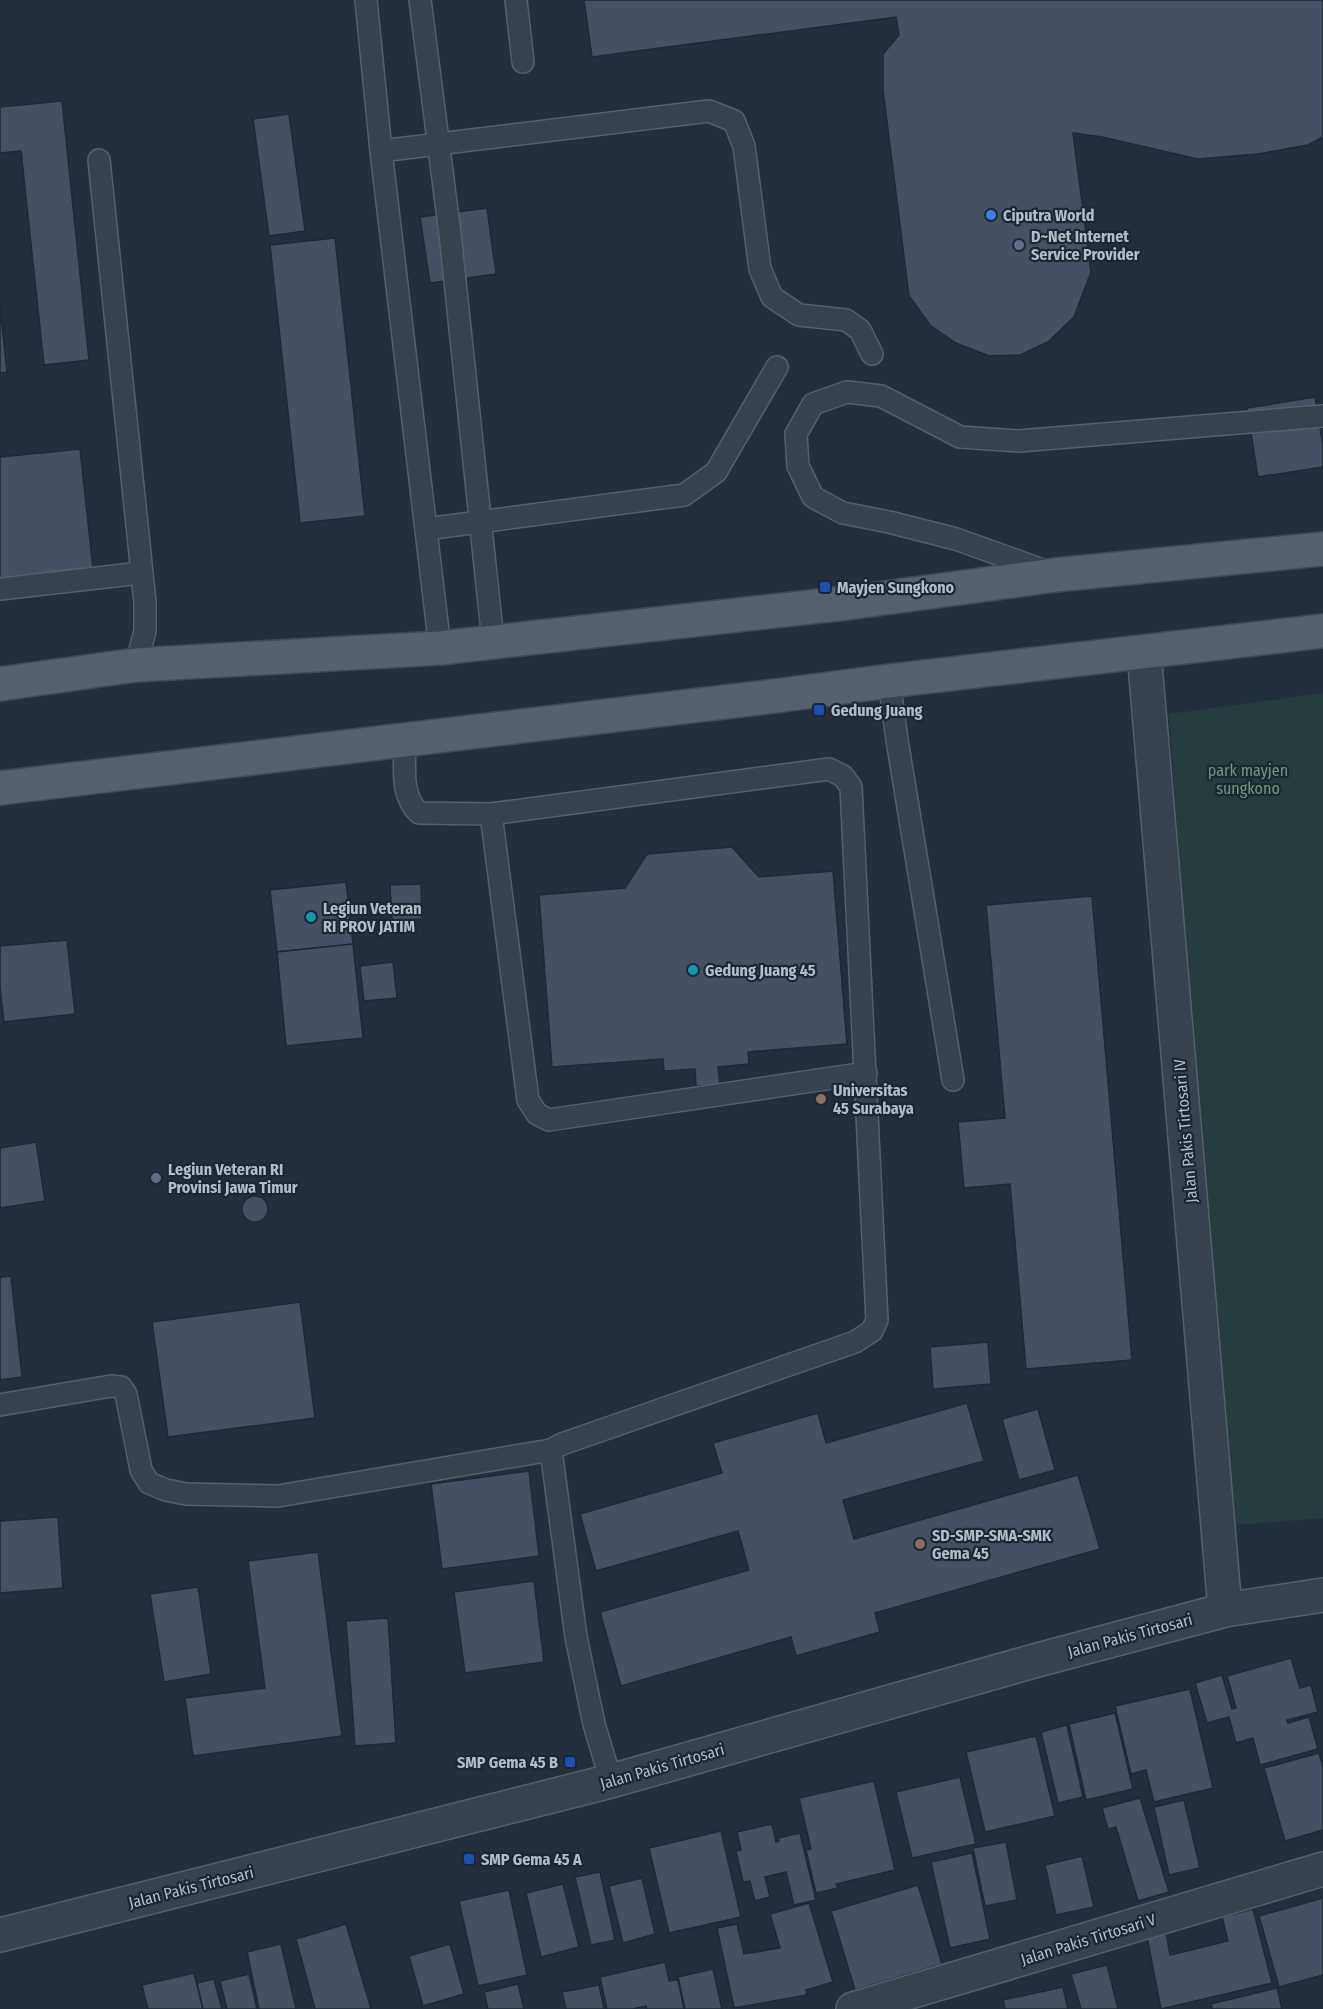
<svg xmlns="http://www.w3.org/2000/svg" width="1323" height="2009" font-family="'Fira Sans Condensed',sans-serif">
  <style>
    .green { fill: #263c3f }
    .building { fill: #455162; stroke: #1f2835; stroke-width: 1.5 }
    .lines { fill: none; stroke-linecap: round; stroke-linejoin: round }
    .service-casing { stroke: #565f6c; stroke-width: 24 }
    .minor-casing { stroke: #565f6c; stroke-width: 36 }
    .primary-casing { stroke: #414a57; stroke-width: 36 }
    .service { stroke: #38414e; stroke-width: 21 }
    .minor { stroke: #38414e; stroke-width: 33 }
    .primary { stroke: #56606e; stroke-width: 33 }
    .shop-dot { fill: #3f7fe0; stroke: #1d2633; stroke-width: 2 }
    .service-dot { fill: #5c6f8a; stroke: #1d2633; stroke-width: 2 }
    .transit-dot { fill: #1a4fb4; stroke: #1d2633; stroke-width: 2 }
    .culture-dot { fill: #0f9aa8; stroke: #1d2633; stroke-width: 2 }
    .education-dot { fill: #8d6e63; stroke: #1d2633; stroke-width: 2 }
    .labels { text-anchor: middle; stroke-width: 4.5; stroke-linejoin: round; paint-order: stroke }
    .poi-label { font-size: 16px; font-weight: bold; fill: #b4bcc9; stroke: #1d2633; text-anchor: start }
    .park-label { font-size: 16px; fill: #6b9a76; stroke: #1d2633 }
    .street-label { font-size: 16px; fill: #b4bcc9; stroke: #1d2633 }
  </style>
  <rect width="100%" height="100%" fill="#242f3e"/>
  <polygon class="green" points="1323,693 1323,1518 1227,1526 1169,714"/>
  <g class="building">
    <polygon points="584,0 1323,0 1323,137 1308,145 1258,154 1198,159 1102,137 1073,133 1091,272 1074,317 1048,342 1020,355 989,356 956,343 931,326 909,296 883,90 883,54 899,35 896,17 592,57"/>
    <polygon points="62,101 89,360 44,365 21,151 0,153 0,107"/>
    <polygon points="289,114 305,231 269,236 253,119"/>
    <polygon points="487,208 496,274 430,283 420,217"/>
    <polygon points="335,238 365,516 300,523 270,245"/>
    <polygon points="0,306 7,372 0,373"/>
    <polygon points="1315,397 1323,446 1323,467 1258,477 1247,408"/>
    <polygon points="80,449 93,568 0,578 0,457"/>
    <polygon points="732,847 759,877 833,871 847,1044 748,1052 749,1064 718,1067 720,1085 696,1086 695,1069 664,1071 663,1059 552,1067 539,895 625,888 647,854"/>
    <polygon points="346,882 353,944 277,952 270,890"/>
    <polygon points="421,884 422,919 392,920 390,885"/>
    <polygon points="1092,896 1132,1360 1026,1369 1010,1184 964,1188 958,1122 1005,1118 986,905"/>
    <polygon points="67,940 75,1014 4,1022 0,988 0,946"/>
    <polygon points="353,944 363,1038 286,1046 277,952"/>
    <polygon points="393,962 397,998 364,1001 360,966"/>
    <polygon points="36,1142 45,1201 0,1208 0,1148"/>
    <circle cx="255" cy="1209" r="13"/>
    <polygon points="11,1276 22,1377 0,1380 0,1277"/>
    <polygon points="300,1302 315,1418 168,1437 152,1322"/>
    <polygon points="988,1342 991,1384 933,1389 930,1347"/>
    <polygon points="967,1403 984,1461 843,1500 854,1539 1078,1475 1100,1549 875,1613 880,1632 796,1656 791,1637 621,1686 600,1612 749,1570 738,1531 596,1571 580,1514 722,1473 713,1443 818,1413 826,1443"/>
    <polygon points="1038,1409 1055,1470 1019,1480 1002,1419"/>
    <polygon points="529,1471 539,1556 442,1569 431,1484"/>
    <polygon points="58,1517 63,1588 0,1593 0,1521"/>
    <polygon points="318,1552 342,1736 193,1756 185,1698 265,1688 248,1561"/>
    <polygon points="534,1581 544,1662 465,1673 454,1592"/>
    <polygon points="198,1587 211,1674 164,1682 150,1594"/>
    <polygon points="388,1618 396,1743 355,1746 346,1621"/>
    <polygon points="1291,1658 1300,1688 1311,1685 1318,1712 1287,1720 1288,1723 1309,1717 1318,1749 1260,1765 1253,1738 1236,1743 1229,1717 1207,1723 1195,1683 1222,1675 1232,1709 1236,1708 1227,1676"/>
    <polygon points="1190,1689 1213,1788 1154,1802 1146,1770 1131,1774 1115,1706"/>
    <polygon points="1115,1713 1133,1789 1086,1800 1069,1724"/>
    <polygon points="1067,1725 1083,1797 1058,1803 1041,1732"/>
    <polygon points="1036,1736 1055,1816 985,1832 966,1752"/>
    <polygon points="1319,1753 1323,1767 1323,1830 1285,1841 1264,1768"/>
    <polygon points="960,1777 976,1844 912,1858 896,1792"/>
    <polygon points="874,1781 895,1870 836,1884 838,1888 816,1893 806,1850 811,1849 799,1798"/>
    <polygon points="1140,1798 1169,1892 1138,1901 1116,1827 1108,1829 1102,1808"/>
    <polygon points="1184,1800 1200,1868 1169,1875 1154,1807"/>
    <polygon points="772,1824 776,1842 779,1841 778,1838 800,1833 816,1900 794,1905 786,1872 765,1877 770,1897 755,1901 750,1881 743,1882 736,1851 741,1850 737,1832"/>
    <polygon points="721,1831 741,1917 669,1933 649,1848"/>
    <polygon points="1006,1842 1017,1900 985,1906 973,1848"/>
    <polygon points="972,1853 990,1939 950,1948 931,1862"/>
    <polygon points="1082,1856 1094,1907 1056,1915 1045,1865"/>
    <polygon points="600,1872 615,1940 591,1945 575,1877"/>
    <polygon points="642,1878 655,1934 623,1943 609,1886"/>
    <polygon points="563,1884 579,1947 541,1957 526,1893"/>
    <polygon points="918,1885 942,1964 855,1990 831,1911"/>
    <polygon points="509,1890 527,1975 478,1986 459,1901"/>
    <polygon points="1323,1898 1323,1975 1279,1987 1259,1916"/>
    <polygon points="809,1903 833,1982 806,1990 807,1995 734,2008 717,1928 737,1924 744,1954 780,1948 770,1914"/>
    <polygon points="1253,1909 1272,1983 1161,2009 1147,1937 1166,1933 1170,1955 1228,1941 1222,1917"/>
    <polygon points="346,1924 371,2009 315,2009 296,1939"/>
    <polygon points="281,1944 296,2009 259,2009 247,1952"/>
    <polygon points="450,1944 464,1994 423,2006 409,1956"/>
    <polygon points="665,1962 669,1981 678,1980 684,2009 647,2009 646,2006 633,2009 607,2009 600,1977"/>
    <polygon points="1107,1965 1118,2009 1081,2009 1071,1974"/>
    <polygon points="713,1969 722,2009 685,2009 678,1977"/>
    <polygon points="194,1973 203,2009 148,2009 142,1985"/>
    <polygon points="249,1974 257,2009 227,2009 220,1981"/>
    <polygon points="214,1979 222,2009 203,2009 197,1983"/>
    <polygon points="518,1984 524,2009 488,2009 484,1992"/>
    <polygon points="599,1985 604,2009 566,2009 562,1992"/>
    <polygon points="1063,1987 1068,2009 1005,2009 1003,2000"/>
    <polygon points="1277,1988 1282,2009 1212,2009 1211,2004"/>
  </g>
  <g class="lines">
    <defs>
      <g id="service">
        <polyline points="366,0 381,151 440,648"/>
        <polyline points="420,0 450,234 493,641"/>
        <polyline points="516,0 523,62"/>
        <polyline points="381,151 709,111 734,121 744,146 760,269 772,297 799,315 846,320 860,330 872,354"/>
        <polyline points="99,160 145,602 145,631 136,665"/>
        <polyline points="426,529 684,495 716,472 777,367"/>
        <polyline points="1048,572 956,539 889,522 843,513 813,497 798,466 796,434 813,404 847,392 881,396 960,437 1019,441 1323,416"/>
        <polyline points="0,589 141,573"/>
        <polyline points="889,681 897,740 953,1080"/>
        <path d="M405,741C405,765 400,796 419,813L491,814L829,769L843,776L851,787L877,1320L872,1331L855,1342L562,1444L551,1450L576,1637L594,1724L611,1781"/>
        <polyline points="491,814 528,1100 537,1114 549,1120 866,1073"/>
        <polyline points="0,1405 111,1386 121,1387 126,1394 141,1470 149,1483 166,1490 186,1494 278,1496 551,1450"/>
      </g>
      <g id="minor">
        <polyline points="1144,652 1225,1610"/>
        <polyline points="0,1935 611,1781 1034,1661 1225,1610 1323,1595"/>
        <polyline points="853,2009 1323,1869"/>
      </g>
      <g id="primary">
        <polyline points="0,684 136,665 440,648 847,603 1055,575 1323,549"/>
        <polyline points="0,788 775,696 889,681 1323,631"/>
      </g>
    </defs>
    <use href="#service" class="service-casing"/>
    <use href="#minor" class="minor-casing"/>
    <use href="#primary" class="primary-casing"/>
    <use href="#service" class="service"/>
    <use href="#minor" class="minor"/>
    <use href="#primary" class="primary"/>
  </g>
  <circle class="shop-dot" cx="991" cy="215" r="6"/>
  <g class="service-dot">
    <circle cx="1019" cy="245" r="6"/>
    <circle cx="156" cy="1178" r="6"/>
  </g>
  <g class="transit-dot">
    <rect x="819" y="581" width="12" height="12" rx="3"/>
    <rect x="813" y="704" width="12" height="12" rx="3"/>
    <rect x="564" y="1756" width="12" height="12" rx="3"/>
    <rect x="463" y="1853" width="12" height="12" rx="3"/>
  </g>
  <g class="culture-dot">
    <circle cx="311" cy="917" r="6"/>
    <circle cx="693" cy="970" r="6"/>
  </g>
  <g class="education-dot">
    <circle cx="821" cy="1099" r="6"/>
    <circle cx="920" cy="1544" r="6"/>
  </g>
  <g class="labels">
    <g class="poi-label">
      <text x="1003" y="221">Ciputra World</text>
      <text x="1031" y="242">D~Net Internet<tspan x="1031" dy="18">Service Provider</tspan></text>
      <text x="837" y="593">Mayjen Sungkono</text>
      <text x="831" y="716">Gedung Juang</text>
      <text x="323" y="914">Legiun Veteran<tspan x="323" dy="18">RI PROV JATIM</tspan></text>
      <text x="705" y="976">Gedung Juang 45</text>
      <text x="833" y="1096">Universitas<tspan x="833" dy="18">45 Surabaya</tspan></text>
      <text x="168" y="1175">Legiun Veteran RI<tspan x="168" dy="18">Provinsi Jawa Timur</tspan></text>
      <text x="932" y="1541">SD-SMP-SMA-SMK<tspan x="932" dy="18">Gema 45</tspan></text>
      <text x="558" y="1768" text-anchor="end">SMP Gema 45 B</text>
      <text x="481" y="1865">SMP Gema 45 A</text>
    </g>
    <g class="park-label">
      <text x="1248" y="776">park mayjen<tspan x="1248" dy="18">sungkono</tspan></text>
    </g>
    <g class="street-label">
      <text transform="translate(1185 1131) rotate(-95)" y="6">Jalan Pakis Tirtosari IV</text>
      <text transform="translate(1130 1635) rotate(-15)" y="6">Jalan Pakis Tirtosari</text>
      <text transform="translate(662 1766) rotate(-16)" y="6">Jalan Pakis Tirtosari</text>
      <text transform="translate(191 1887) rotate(-14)" y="6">Jalan Pakis Tirtosari</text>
      <text transform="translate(1088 1939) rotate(-17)" y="6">Jalan Pakis Tirtosari V</text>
    </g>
  </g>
</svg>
